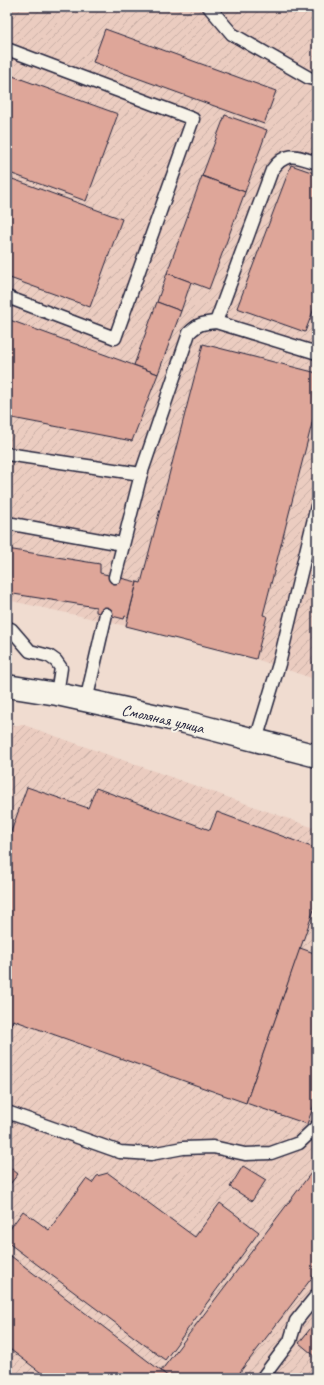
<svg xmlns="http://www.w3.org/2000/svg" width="324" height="1385" font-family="Caveat,sans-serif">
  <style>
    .industrial { fill: url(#industrial-furrows) }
    .building { fill: #dea699; stroke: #22223b }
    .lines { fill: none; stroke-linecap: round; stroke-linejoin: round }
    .service-casing { stroke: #22223b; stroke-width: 15 }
    .minor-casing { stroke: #22223b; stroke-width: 25 }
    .service { stroke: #f7f3e8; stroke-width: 12 }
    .minor { stroke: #f7f3e8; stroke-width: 22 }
    .labels { text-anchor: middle; stroke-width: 4; stroke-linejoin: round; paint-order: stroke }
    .street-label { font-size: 16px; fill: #22223b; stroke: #f7f3e8 }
  </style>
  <defs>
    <pattern id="industrial-furrows" width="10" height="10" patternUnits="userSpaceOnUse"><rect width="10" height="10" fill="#ebccc0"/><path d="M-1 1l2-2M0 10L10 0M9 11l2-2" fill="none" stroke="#c9afa6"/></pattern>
  </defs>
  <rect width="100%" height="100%" fill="#f0dcd0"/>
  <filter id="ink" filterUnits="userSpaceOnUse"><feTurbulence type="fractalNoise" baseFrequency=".025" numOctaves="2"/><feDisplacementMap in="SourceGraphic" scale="8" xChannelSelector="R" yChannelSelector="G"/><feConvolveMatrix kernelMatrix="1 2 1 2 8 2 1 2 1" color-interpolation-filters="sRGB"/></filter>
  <g filter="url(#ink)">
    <g class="industrial">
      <polygon points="7,7 317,7 317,680 256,659 126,626 7,600"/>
      <polygon points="7,725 24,725 317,829 317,1378 7,1378"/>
    </g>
    <g class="building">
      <polygon points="105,29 276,91 264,124 93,62"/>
      <polygon points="7,74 118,114 86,201 7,172"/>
      <polygon points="225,115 267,130 245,192 202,176"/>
      <polygon points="291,165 317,174 317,301 305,332 237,308"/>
      <polygon points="202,176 245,192 209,289 167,273"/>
      <polygon points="7,177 122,219 90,307 7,277"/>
      <polygon points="167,273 191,282 181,311 157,302"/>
      <polygon points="157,302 181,311 158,374 134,365"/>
      <polygon points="7,319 158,374 132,441 7,417"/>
      <polygon points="203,344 317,373 317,404 263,615 267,616 256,659 126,626 137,582 141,583"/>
      <polygon points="7,549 100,564 100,573 137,582 128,617 125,616 124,619 96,612 96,607 7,593"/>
      <polygon points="317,649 317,664 313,663"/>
      <polygon points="27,787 88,808 96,788 210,830 217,812 317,849 317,901 246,1103 13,1020 7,1035 7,843"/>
      <polygon points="300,948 317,954 317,1097 307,1124 246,1103"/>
      <polygon points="7,1165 18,1174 7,1188"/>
      <polygon points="243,1166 266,1180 252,1201 230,1187"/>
      <polygon points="314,1169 317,1171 317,1271 240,1372 248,1378 170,1378 161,1371"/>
      <polygon points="108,1173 195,1237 220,1203 259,1232 165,1360 7,1242 7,1233 23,1211 49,1230 86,1179 92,1183 97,1176"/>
      <polygon points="7,1253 161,1371 170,1378 48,1378 7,1347"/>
      <polygon points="317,1320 317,1358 299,1343"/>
    </g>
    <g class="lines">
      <defs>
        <g id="service">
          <polyline points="209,7 232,34 309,78 317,80"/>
          <polyline points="7,49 193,119 115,338 7,297"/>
          <path d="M216,322L272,170C286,150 297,156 317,163"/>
          <polyline points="7,454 141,474"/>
          <polyline points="7,523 122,544"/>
          <path d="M115,577L141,474L189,333C198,324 202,323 216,322L317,353"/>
          <polyline points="7,628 11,629 30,651 49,656 56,661 61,668 57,694"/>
          <polyline points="86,701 106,614"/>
          <polyline points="256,740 279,664 317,506"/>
          <polyline points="7,1112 120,1152 151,1154 183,1148 213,1147 245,1154 271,1153 299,1143 317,1126"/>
          <polyline points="263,1377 290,1341 296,1321 317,1295"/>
        </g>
        <polyline id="minor" points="7,686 57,694 185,722 317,756"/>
      </defs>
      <use href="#service" class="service-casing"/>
      <use href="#minor" class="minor-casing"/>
      <use href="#service" class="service"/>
      <use href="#minor" class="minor"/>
    </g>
  </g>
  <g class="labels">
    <g class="street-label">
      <text transform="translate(163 718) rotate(13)" y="6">Смоляная улица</text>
    </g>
  </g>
  <rect width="324" height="1385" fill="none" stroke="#f7f3e8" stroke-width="24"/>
  <rect x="12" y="12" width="300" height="1361" fill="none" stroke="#22223b" stroke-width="1.5" filter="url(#ink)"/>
</svg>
